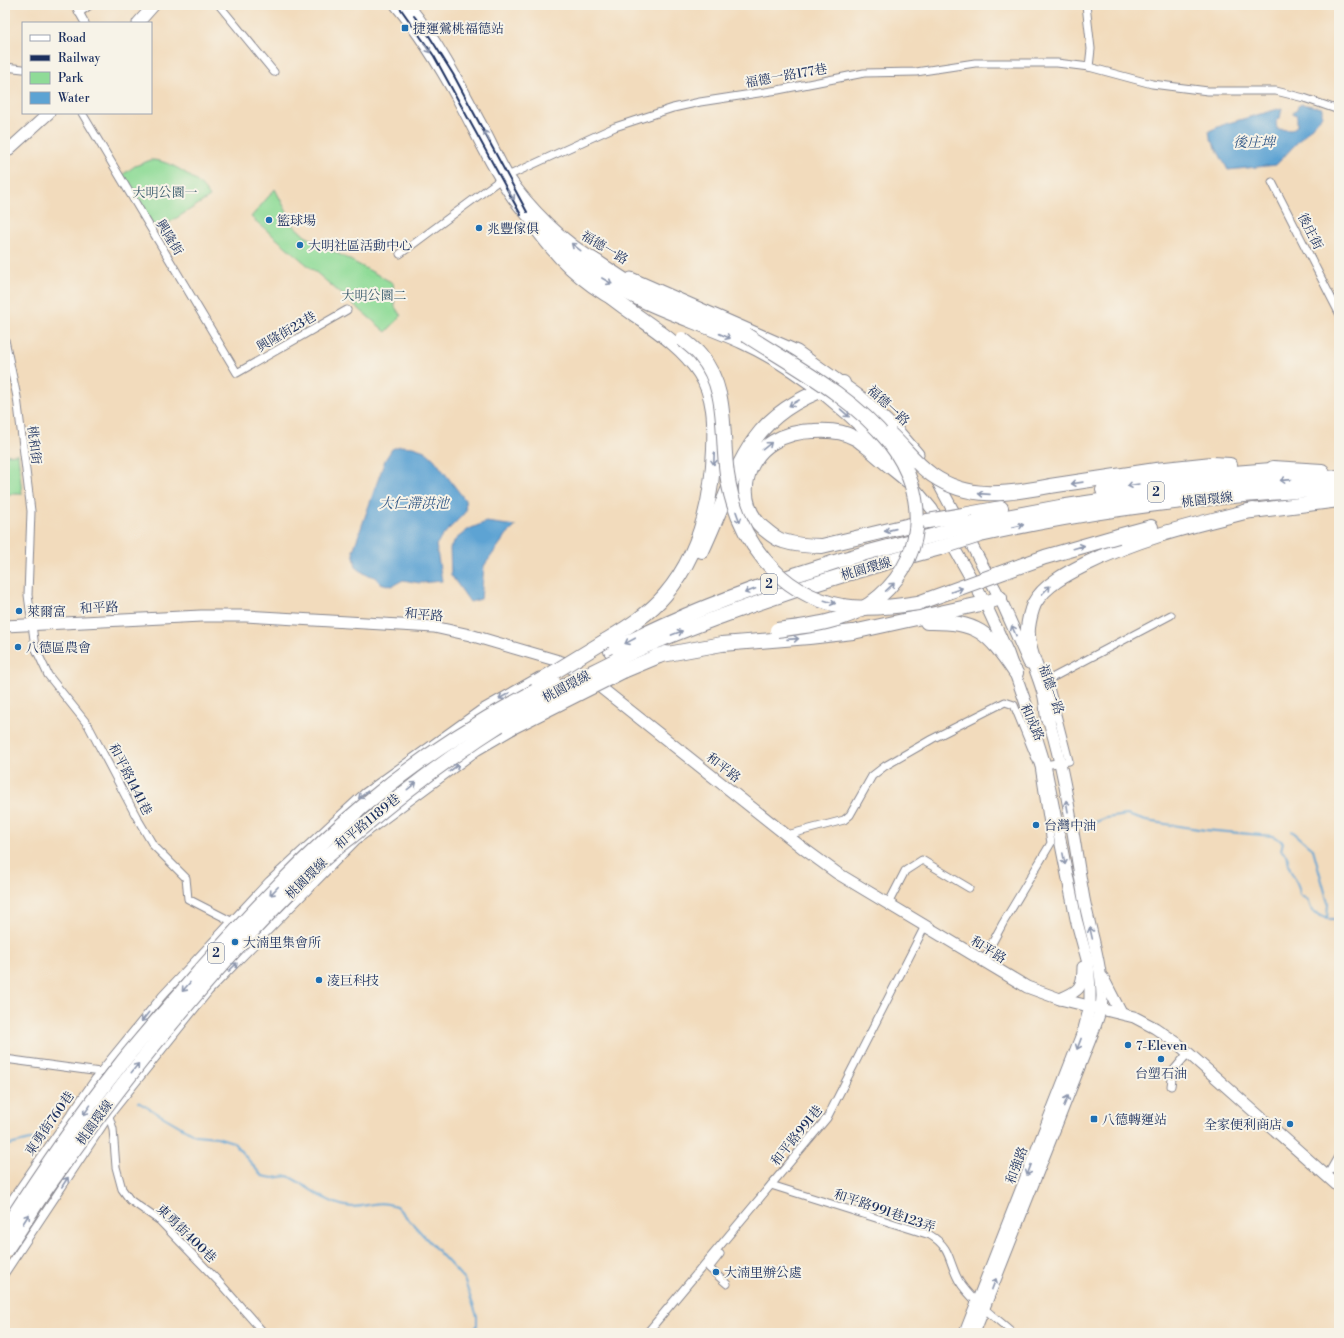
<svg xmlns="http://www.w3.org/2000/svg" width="1344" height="1338" font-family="'Libre Bodoni','Noto Serif TC',serif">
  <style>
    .green { fill: #8fdb97; stroke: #55857a }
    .water { fill: #5da3d3; stroke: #3c6998 }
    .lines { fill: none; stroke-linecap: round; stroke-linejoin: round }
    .stream { stroke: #5da3d3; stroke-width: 2 }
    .street-casing { stroke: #86858d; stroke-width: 9 }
    .secondary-casing { stroke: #86858d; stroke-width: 13 }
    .highway-casing { stroke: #86858d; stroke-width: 16 }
    .street { stroke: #fff; stroke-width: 7 }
    .secondary { stroke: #fff; stroke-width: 11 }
    .highway { stroke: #fff; stroke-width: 14 }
    .rail { stroke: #1b2f5e; stroke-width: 2 }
    .highway-bridge-casing { stroke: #86858d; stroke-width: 16; stroke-linecap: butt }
    .highway-bridge { stroke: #fff; stroke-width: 14 }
    .oneway { stroke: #8d97ae }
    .poi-dot { fill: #1f6fb2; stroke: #f7f3e8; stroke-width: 1.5 }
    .labels { text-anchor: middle; stroke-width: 4; stroke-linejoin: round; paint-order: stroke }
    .shield { fill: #f7f3e8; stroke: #5d6a87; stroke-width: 1 }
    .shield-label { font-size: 12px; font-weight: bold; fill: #1b2f5e }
    .poi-label { font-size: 13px; fill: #1b2f5e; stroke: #f7f3e8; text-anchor: start }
    .street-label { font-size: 13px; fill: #1b2f5e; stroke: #f7f3e8 }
    .park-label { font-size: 13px; fill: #385a6c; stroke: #f7f3e8 }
    .water-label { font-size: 14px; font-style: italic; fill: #325887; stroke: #f7f3e8 }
  </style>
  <rect width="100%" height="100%" fill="#f7f3e8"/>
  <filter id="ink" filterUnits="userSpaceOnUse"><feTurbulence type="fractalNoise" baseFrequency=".025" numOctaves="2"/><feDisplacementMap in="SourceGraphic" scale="8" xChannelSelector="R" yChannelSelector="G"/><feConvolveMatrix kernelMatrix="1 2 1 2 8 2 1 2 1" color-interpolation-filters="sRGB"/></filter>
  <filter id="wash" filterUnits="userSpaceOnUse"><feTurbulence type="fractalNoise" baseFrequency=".012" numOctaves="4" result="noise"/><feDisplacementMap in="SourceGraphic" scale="16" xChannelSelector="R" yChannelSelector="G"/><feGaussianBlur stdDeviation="0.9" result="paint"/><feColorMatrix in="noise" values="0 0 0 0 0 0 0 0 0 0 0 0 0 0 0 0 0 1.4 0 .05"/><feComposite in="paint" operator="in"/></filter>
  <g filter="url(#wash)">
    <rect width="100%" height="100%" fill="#f2dbbc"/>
    <g class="green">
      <path d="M151,160C171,160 200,180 210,197L159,229L154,227L122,175L135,166Z"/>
      <polygon points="275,189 294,226 305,236 393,283 395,307 401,316 386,332 251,217"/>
      <polygon points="18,454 22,494 5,494 5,455"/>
    </g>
    <g class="water">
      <polygon points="1302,104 1322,108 1322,116 1276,165 1228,170 1210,137 1209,131 1225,124 1282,108 1280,118 1276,122 1277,129 1291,130 1297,126 1297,115 1292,113 1297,110 1298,106"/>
      <path d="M400,446L413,447L425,451L434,459L465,500L466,511C456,523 444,532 436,545L442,581L420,583L403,580L392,586L380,583L375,577L365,574L356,567L353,551L385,460L392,449Z"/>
      <polygon points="486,522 516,526 507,534 484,566 481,599 470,602 451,575 450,548 456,539 469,529"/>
    </g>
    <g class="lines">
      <g class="stream">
        <path d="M1091,824L1106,818L1127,815L1146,821L1205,830L1273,836L1283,842L1281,850C1290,858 1287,858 1290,869C1294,881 1299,880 1300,895L1308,900L1312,911L1327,919H1339"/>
        <polyline points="1292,831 1313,849 1328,903 1327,919"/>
        <path d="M138,1102L195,1135L217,1137L233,1142L262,1176L273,1178L288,1176C308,1186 329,1206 352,1207C371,1207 375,1199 396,1206L464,1279L477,1316V1325L474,1333"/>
        <polyline points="5,1146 47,1136"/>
      </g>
    </g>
  </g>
  <g filter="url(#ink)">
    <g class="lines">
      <defs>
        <g id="street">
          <polyline points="75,5 85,23"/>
          <polyline points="219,5 274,72"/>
          <polyline points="1086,5 1091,49 1089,67"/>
          <polyline points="79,13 90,5"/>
          <polyline points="5,67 23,69"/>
          <polyline points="82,113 237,373 347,310"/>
          <polyline points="1272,182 1339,313"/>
          <polyline points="400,254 501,179 615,127 673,108 700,102 778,90 864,73 916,72 975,63 1057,63 1089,67 1152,84 1208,91 1276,91 1304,98 1336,109"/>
          <polyline points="5,340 17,397 31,511 28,595 35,647 48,675 88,725 136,816 153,845 186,878 188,899 231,921"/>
          <polyline points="787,835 844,820 850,815 872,776 885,766 932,739 1005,702 1014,705 1039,766 1069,761 1048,680 1171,615"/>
          <polyline points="888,904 905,871 922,860 969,888"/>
          <polyline points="984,962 990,947 1003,923 1051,843 1039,766"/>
          <polyline points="5,1059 100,1072"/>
          <polyline points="1171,1086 1173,1071 1188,1053"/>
          <polyline points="108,1113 113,1129 116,1167 122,1189 130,1200 160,1221 218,1281 264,1333"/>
          <polyline points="1327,1176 1339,1155"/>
          <path d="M771,1185L930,1235C952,1248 948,1262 959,1281C972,1302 996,1317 1013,1333"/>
          <polyline points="5,1209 100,1072 162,996 269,881 364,793 481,709 539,676"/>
          <polyline points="720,1254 709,1268 727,1284"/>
          <polyline points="5,1273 109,1116 209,991 356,841 478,751 514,730"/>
          <polyline points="647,1333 827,1118 925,926"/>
        </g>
        <g id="secondary">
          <path d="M396,5C420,34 440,66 458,99C476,132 491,167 513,198C535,228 565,252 595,274C637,306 694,321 742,343C797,368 860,419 897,467"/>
          <path d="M408,5C437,41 458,81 479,121C489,139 497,158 507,175C528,207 566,245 599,262"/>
          <polyline points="138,23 154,5"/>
          <polyline points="5,153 49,113"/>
          <polyline points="631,278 797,351 864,399 900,433 918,454"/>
          <polyline points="934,475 1000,598 1029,663"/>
          <polyline points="912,485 932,509 985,603 1008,653 1026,704 1045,765 1076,919 1088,963 1090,989 1090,1006 1084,1029 965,1333"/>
          <polyline points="5,626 201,616 246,616 434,627 470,635 562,662 595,683 804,849 837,873 1027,987 1060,999 1134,1017 1155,1028 1177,1043 1339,1187"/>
          <polyline points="1103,978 1121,1013"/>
          <path d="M1060,999C1079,991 1083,988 1083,967"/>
          <path d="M974,1333L1093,1032C1097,1020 1103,1007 1102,994C1101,962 1090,930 1084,899C1073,837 1066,772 1046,712"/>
        </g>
        <g id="highway">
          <path d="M534,224C557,257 582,282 618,301"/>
          <polyline points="592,259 642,292 746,335"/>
          <polyline points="1273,468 1322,471"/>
          <path d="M907,480C895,470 882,460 870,449C865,446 860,440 855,438C843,431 827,430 814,431C800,431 785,435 773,442C743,460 735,504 763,528C768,532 775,539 783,541C795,545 809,546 822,546L927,521"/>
          <polyline points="1050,486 1156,470 1212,464 1230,465"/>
          <polyline points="1103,490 1184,477 1283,469"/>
          <polyline points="1244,512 1339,500"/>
          <polyline points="963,515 1001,508"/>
          <polyline points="975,523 1060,507 1166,491 1339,477"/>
          <path d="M980,535C1098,508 1218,494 1339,489"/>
          <polyline points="1118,536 1151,527"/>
          <path d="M702,551C741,468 743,412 843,383"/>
          <path d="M927,622C978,621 988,632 1016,673"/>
          <path d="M605,641C626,628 648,615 665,595C700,554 712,502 714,449C715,423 715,396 700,373C679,340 641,321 611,297"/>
          <path d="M611,651C677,616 754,587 826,565C861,553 898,545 935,535"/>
          <polyline points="657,656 722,644 809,637 853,632 985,603 1000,598"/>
          <path d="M616,660C651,642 685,630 722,616C794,589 866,567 940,548"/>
          <polyline points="623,671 666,653"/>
          <path d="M1048,719C1047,711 1047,703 1045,695C1040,674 1026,650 1028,628C1029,620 1031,611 1034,604C1044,585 1068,573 1086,564C1142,536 1194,525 1253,510"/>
        </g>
      </defs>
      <use href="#street" class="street-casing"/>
      <use href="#secondary" class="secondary-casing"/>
      <use href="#highway" class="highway-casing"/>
      <use href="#street" class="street"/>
      <use href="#secondary" class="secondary"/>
      <use href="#highway" class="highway"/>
      <g class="rail">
        <polyline points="398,5 434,56 521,215"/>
        <polyline points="414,16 426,31 453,74 527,212"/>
      </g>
      <defs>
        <g id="highway-bridge">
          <path d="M746,335C794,366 853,397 889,442C930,495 927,563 870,604C844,622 808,626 777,630"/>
          <path d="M682,339C688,344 695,349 700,355C729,389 721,433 727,474C736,536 777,594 842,606C867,610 893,607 918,603L1045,557L1118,536"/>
          <path d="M890,434C904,447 916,464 932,475C969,501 1009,494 1050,486"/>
          <polyline points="928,521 963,515"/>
          <polyline points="935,535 975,523"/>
          <polyline points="940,548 980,535"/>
          <polyline points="538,682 605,641"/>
          <polyline points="510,728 623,671"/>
          <path d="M5,1229C41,1173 79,1117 120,1065C145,1033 173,1003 199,972C252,912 307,853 368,802C425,754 488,715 553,682"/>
          <path d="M5,1251C20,1230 33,1207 48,1186C127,1074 212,967 311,871C325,857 341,845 357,832C415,782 476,737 543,698C566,684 591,673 616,660"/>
        </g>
      </defs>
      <use href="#highway-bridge" class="highway-bridge-casing"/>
      <use href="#highway-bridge" class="highway-bridge"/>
    </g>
    <defs><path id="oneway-shaft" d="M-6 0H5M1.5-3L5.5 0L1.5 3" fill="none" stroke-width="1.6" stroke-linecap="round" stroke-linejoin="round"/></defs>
    <g class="oneway">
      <use href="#oneway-shaft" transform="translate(427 48) rotate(57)"/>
      <use href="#oneway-shaft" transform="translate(487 136) rotate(-117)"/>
      <use href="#oneway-shaft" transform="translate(511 195) rotate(55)"/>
      <use href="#oneway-shaft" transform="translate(576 247) rotate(-142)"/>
      <use href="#oneway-shaft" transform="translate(607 281) rotate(30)"/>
      <use href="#oneway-shaft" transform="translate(725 336) rotate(23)"/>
      <use href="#oneway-shaft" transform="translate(794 403) rotate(150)"/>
      <use href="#oneway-shaft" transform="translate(845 413) rotate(41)"/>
      <use href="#oneway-shaft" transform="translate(767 446) rotate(-39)"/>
      <use href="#oneway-shaft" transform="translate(714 459) rotate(92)"/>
      <use href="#oneway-shaft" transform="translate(1286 480) rotate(176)"/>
      <use href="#oneway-shaft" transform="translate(1077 483) rotate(172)"/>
      <use href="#oneway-shaft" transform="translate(1133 485) rotate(170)"/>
      <use href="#oneway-shaft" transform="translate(984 494) rotate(-176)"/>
      <use href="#oneway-shaft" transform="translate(738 517) rotate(70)"/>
      <use href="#oneway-shaft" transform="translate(1018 526) rotate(-13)"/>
      <use href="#oneway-shaft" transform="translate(890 530) rotate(167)"/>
      <use href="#oneway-shaft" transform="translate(1079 547) rotate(-16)"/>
      <use href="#oneway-shaft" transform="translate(890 587) rotate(-43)"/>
      <use href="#oneway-shaft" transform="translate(957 590) rotate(-20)"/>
      <use href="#oneway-shaft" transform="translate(1046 590) rotate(-46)"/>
      <use href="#oneway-shaft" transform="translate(750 591) rotate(159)"/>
      <use href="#oneway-shaft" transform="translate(830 602) rotate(17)"/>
      <use href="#oneway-shaft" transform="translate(1014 631) rotate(-114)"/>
      <use href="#oneway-shaft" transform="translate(677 633) rotate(-20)"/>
      <use href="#oneway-shaft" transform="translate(793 639) rotate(-4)"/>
      <use href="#oneway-shaft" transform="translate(630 641) rotate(152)"/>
      <use href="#oneway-shaft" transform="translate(504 696) rotate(150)"/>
      <use href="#oneway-shaft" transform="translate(454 768) rotate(-37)"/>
      <use href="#oneway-shaft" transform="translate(412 786) rotate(-38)"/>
      <use href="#oneway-shaft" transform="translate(363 795) rotate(140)"/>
      <use href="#oneway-shaft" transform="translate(1067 806) rotate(-100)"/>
      <use href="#oneway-shaft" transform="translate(1064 859) rotate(79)"/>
      <use href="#oneway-shaft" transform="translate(274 891) rotate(134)"/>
      <use href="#oneway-shaft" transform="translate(1091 933) rotate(-103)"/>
      <use href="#oneway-shaft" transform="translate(233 967) rotate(-45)"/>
      <use href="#oneway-shaft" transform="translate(186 987) rotate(131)"/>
      <use href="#oneway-shaft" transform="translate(145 1017) rotate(129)"/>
      <use href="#oneway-shaft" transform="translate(1079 1044) rotate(111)"/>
      <use href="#oneway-shaft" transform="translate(135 1068) rotate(-51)"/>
      <use href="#oneway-shaft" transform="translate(1066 1101) rotate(-68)"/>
      <use href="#oneway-shaft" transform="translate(87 1110) rotate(126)"/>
      <use href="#oneway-shaft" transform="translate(1029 1170) rotate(111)"/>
      <use href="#oneway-shaft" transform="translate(65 1182) rotate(-57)"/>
      <use href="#oneway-shaft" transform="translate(26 1219) rotate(-57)"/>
      <use href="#oneway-shaft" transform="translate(994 1284) rotate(-69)"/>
    </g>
  </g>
  <g class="poi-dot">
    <rect x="401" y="24" width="8" height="8" rx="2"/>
    <circle cx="269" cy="220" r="4"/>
    <circle cx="479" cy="228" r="4"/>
    <circle cx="300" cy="245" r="4"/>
    <circle cx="19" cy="611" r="4"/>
    <circle cx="18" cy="647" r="4"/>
    <circle cx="1036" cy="825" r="4"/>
    <circle cx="235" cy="942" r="4"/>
    <circle cx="319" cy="980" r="4"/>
    <circle cx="1128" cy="1045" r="4"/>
    <circle cx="1161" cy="1059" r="4"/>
    <rect x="1090" y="1115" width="8" height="8" rx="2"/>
    <circle cx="1290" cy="1124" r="4"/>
    <circle cx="716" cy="1272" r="4"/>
  </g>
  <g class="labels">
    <g class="shield">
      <rect x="1148" y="482" width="16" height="20" rx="3"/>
      <rect x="761" y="574" width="16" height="20" rx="3"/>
      <rect x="208" y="943" width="16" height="20" rx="3"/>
    </g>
    <g class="shield-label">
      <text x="1156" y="496">2</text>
      <text x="769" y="588">2</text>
      <text x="216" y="957">2</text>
    </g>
    <g class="poi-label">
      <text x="413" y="33">捷運鶯桃福德站</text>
      <text x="277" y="225">籃球場</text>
      <text x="487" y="233">兆豐傢俱</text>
      <text x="308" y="250">大明社區活動中心</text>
      <text x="27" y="616">萊爾富</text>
      <text x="26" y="652">八德區農會</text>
      <text x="1044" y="830">台灣中油</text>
      <text x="243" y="947">大湳里集會所</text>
      <text x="327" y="985">凌巨科技</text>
      <text x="1136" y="1050">7-Eleven</text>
      <text x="1161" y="1078" text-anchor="middle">台塑石油</text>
      <text x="1102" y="1124">八德轉運站</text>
      <text x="1282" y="1129" text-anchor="end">全家便利商店</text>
      <text x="724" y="1277">大湳里辦公處</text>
    </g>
    <g class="street-label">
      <text transform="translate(786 75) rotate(-10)" y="5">福德一路177巷</text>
      <text transform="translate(1311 231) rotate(63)" y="5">後庄街</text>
      <text transform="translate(170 237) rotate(58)" y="5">興隆街</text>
      <text transform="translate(605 247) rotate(31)" y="5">福德一路</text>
      <text transform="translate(286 331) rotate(-30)" y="5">興隆街23巷</text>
      <text transform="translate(889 405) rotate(43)" y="5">福德一路</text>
      <text transform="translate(35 445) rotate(83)" y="5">桃和街</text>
      <text transform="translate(1207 499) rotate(-6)" y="5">桃園環線</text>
      <text transform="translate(866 568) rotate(-16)" y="5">桃園環線</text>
      <text transform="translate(99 607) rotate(-3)" y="5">和平路</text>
      <text transform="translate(424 614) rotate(5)" y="5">和平路</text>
      <text transform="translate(566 686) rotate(-28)" y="5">桃園環線</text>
      <text transform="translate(1052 689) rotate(71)" y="5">福德一路</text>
      <text transform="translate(1033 722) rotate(66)" y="5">和成路</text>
      <text transform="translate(724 767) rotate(38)" y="5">和平路</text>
      <text transform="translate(131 779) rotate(63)" y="5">和平路1441巷</text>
      <text transform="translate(367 821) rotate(-39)" y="5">和平路1189巷</text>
      <text transform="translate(306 878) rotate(-44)" y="5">桃園環線</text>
      <text transform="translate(989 949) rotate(32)" y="5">和平路</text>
      <text transform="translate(94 1122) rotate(-54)" y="5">桃園環線</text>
      <text transform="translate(49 1123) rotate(-55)" y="5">東勇街760巷</text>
      <text transform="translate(796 1135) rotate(-51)" y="5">和平路991巷</text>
      <text transform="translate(1016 1165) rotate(-69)" y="5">和強路</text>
      <text transform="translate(885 1210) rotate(19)" y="5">和平路991巷123弄</text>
      <text transform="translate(187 1233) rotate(44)" y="5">東勇街400巷</text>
    </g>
    <g class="park-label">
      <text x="165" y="197">大明公園一</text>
      <text x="374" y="300">大明公園二</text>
    </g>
    <g class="water-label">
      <text x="1254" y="147">後庄埤</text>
      <text x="414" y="508">大仁滯洪池</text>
    </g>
  </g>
  <rect width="1344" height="1338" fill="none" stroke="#f7f3e8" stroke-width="20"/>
  <rect x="22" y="22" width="130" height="92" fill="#f7f3e8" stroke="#9fa5b1"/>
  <rect x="30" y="35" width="20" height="6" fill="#ffffff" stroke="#9fa5b1"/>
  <text x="58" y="42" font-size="12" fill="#1b2f5e">Road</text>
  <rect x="30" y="55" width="20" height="6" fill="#1b2f5e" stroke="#9fa5b1"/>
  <text x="58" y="62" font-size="12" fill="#1b2f5e">Railway</text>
  <rect x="30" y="72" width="20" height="12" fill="#8fdb97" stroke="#9fa5b1"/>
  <text x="58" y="82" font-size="12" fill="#1b2f5e">Park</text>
  <rect x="30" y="92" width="20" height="12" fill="#5da3d3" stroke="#9fa5b1"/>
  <text x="58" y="102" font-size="12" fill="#1b2f5e">Water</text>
</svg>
